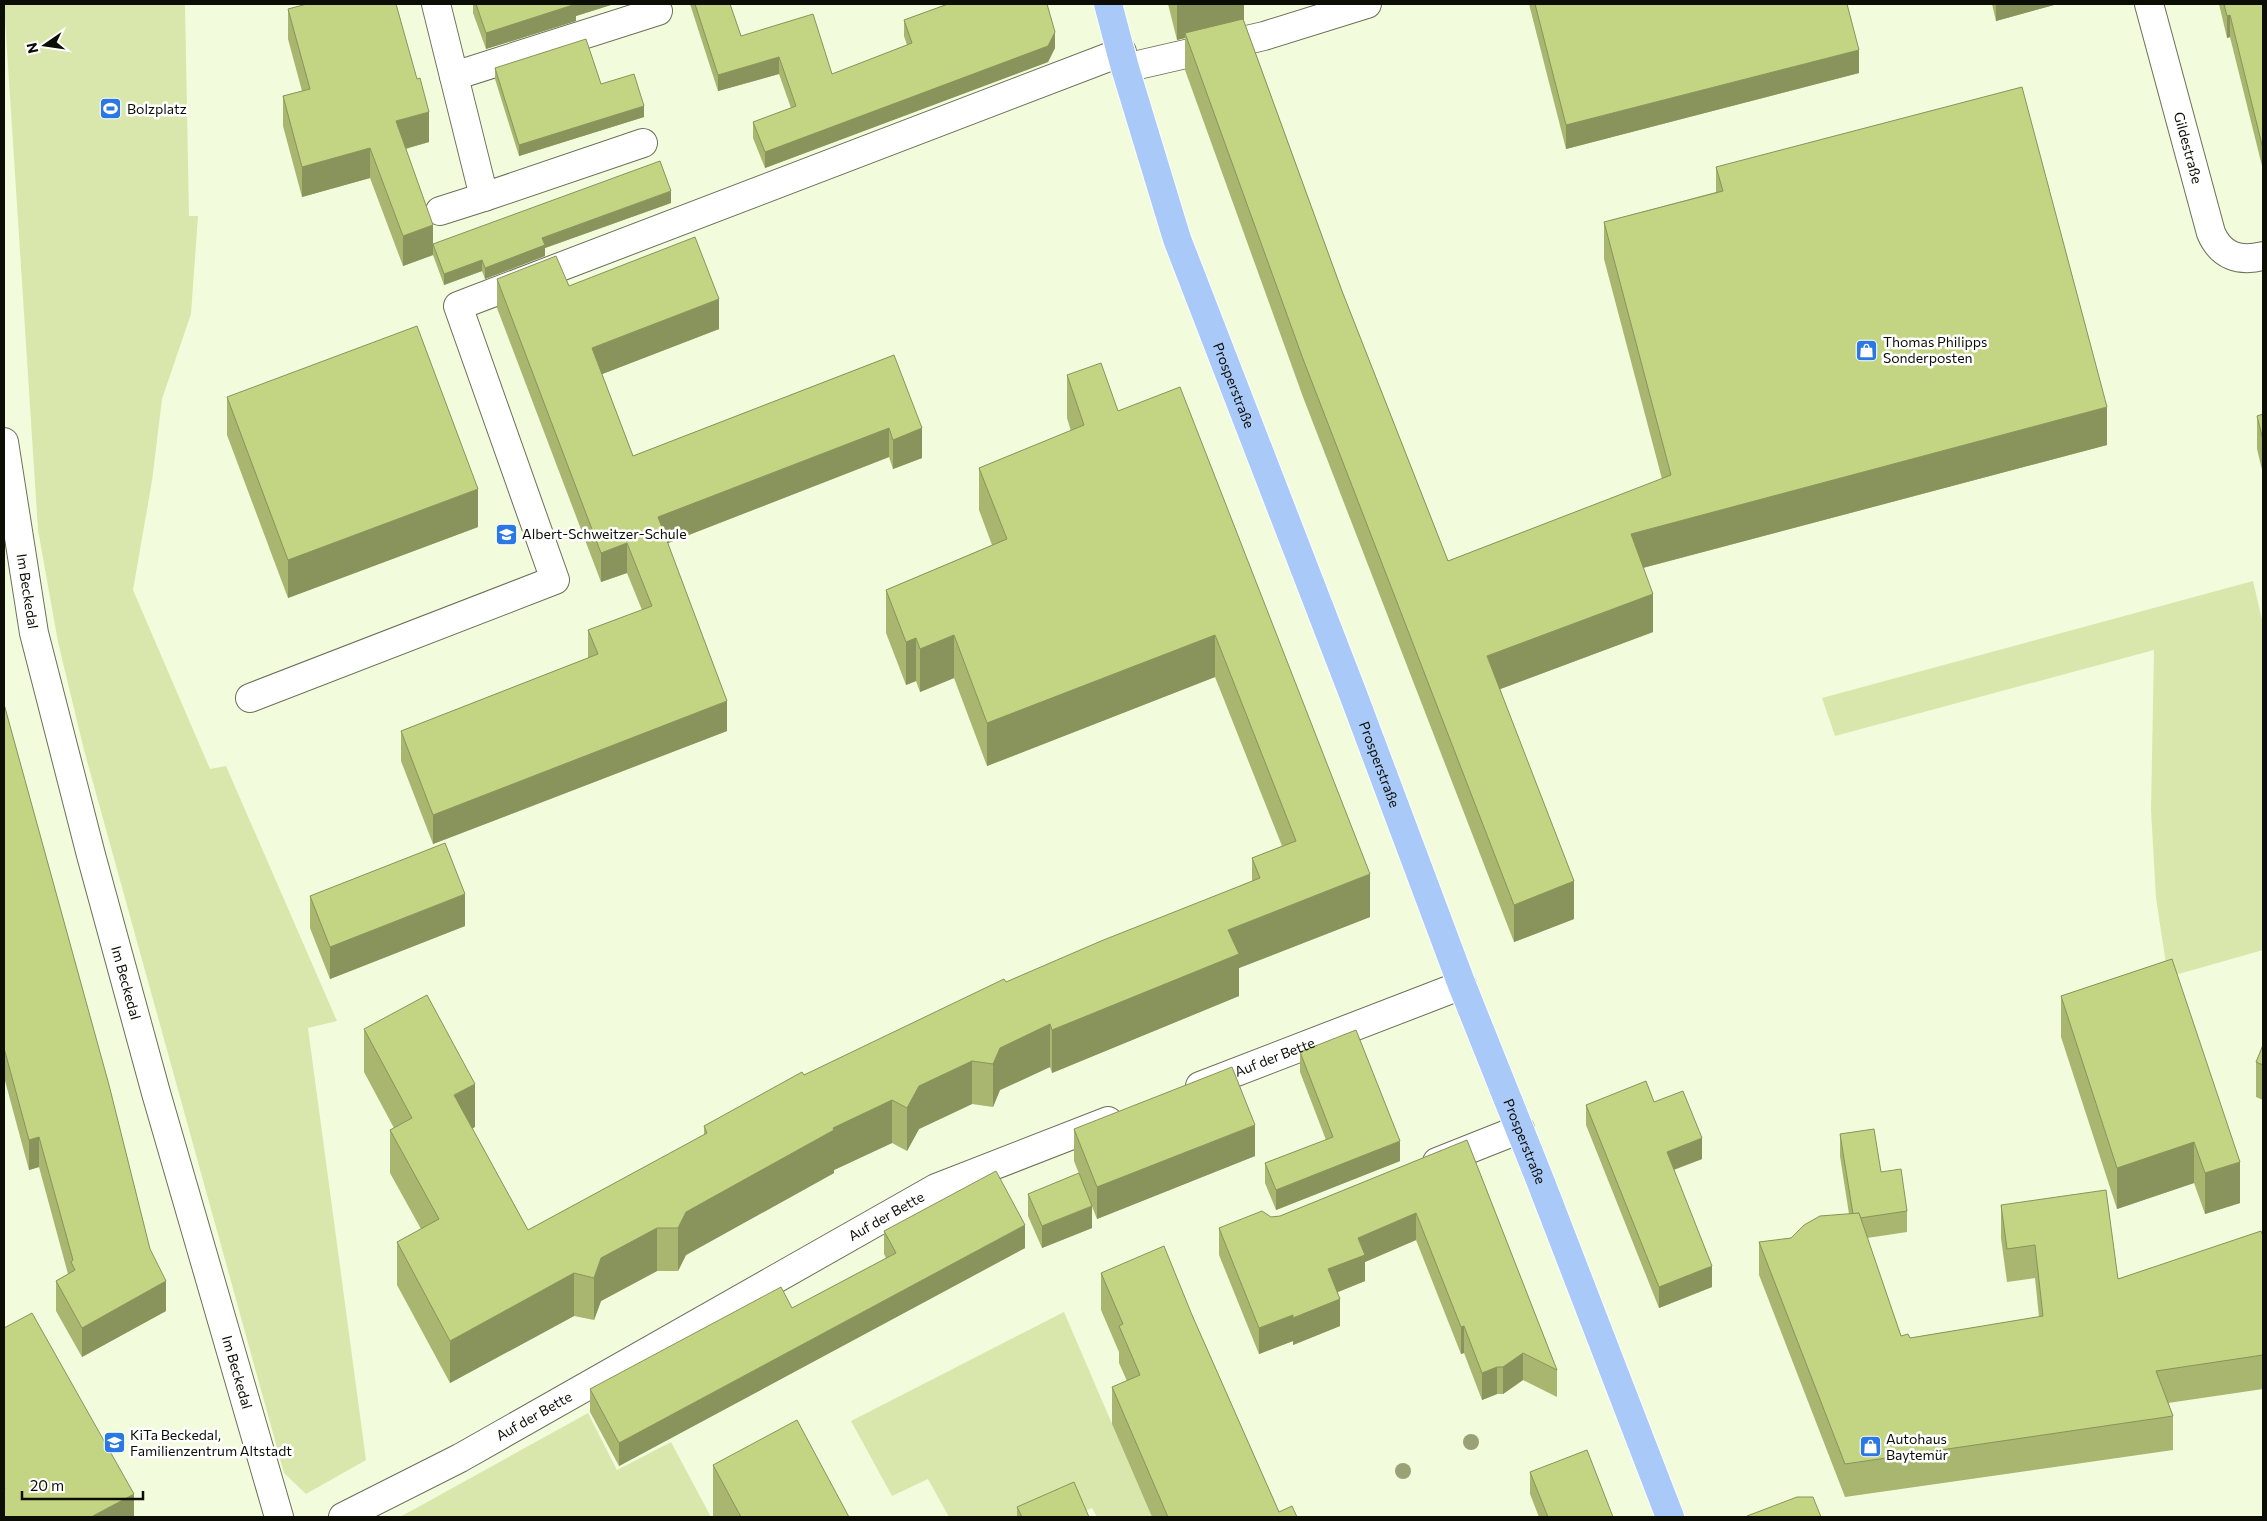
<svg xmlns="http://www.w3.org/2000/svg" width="2267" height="1521" font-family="Commissioner,sans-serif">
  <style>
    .green { fill: #d9e7ac }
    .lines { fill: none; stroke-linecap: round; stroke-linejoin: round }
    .minor-casing { stroke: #6a7057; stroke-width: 30 }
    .major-casing { stroke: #fff; stroke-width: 30 }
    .minor { stroke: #fff; stroke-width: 28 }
    .major { stroke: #a9c9f8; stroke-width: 28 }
    .tree { fill: #99a274 }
    .wall { fill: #a8b670 }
    .shaded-wall { fill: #88945b }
    .building { fill: #c3d482; stroke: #88945b }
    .labels { text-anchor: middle; stroke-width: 5; stroke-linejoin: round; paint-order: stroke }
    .poi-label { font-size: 14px; fill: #0c0e05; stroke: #fff; text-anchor: start }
    .street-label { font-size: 14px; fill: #0c0e05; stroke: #fff }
  </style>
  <rect width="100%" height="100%" fill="#f3fbdd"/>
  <g class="green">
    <polygon points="4,4 185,4 189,216 198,216 191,314 162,399 152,481 133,590 210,769 226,766 337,1021 308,1028 366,1460 306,1494 284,1473 84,750 58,642 38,530"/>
    <polygon points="2253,581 2263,624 2263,950 2168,977 2156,898 2151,810 2154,650 1835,736 1822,698"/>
    <polygon points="1064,1312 1152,1517 1097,1517 1092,1508 1069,1517 949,1517 928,1479 892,1496 851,1421"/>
    <polygon points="588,1413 617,1470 671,1442 711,1517 400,1517"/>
  </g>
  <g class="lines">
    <defs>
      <g id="minor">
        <polyline points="436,4 484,197 643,143"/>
        <path id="s1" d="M2149,4L2211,233C2221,256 2239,262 2263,256"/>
        <polyline points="1125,68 1264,36 1367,4"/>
        <polyline points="454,76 658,11"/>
        <polyline points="440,211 484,197"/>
        <path id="s2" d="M4,442L34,633L91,855L156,1093L279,1517"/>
        <polyline points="250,698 555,580 458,306 1122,52"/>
        <path id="s3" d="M1200,1086L1462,985"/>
        <polyline points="1437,1162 1520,1129"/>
        <path id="s4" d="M343,1517L460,1458L936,1188L1108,1121"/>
      </g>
      <g id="major">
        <path id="s5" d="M1108,4L1125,68L1177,239L1353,694L1462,985L1540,1180L1670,1517"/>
      </g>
    </defs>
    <use href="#minor" class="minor-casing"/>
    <use href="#major" class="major-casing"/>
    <use href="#minor" class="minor"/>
    <use href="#major" class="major"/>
  </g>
  <g class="tree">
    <circle cx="1471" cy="1442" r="8"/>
    <circle cx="1403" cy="1471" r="8"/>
  </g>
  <g class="wall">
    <polygon points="473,4 614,4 576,16 576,21 486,49 473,13"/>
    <polygon points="690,4 730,4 741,36 832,74 907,45 904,36 904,20 945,5 945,4 1047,4 1055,48 1048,62 765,168 753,138 753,122 791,108 779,74 718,91"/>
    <polygon points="1168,4 1244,4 1244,21 1342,291 1448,561 1662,479 1604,259 1604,222 1716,192 1716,167 2107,445 1643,568 1653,632 1500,689 1574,919 1514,942 1303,397 1185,70 1185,38 1177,40"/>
    <polygon points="1529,4 1847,4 1859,73 1566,149"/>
    <polygon points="1992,4 2054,4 2054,5 1996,21"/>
    <polygon points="2219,4 2263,4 2263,170 2230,37 2227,38"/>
    <polygon points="288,9 429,142 406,149 433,244 671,203 545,248 545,256 485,279 482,271 444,285 433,255 403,266 370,178 302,197 283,126 283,96 302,91 288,39"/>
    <polygon points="495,68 644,117 519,156 495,79"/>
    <polygon points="497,279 569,286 719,329 602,374 633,456 894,355 922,458 893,469 889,457 668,543 727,731 433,844 401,761 401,731 588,658 588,630 642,610 627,573 601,582 497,308"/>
    <polygon points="1067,375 1118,411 1370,917 1239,968 1239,996 1052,1073 1050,1067 1000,1090 993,1107 972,1104 919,1129 907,1151 892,1143 834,1170 834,1173 686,1255 678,1271 657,1271 601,1301 594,1320 574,1316 450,1383 397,1285 397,1242 421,1229 390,1173 390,1130 394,1128 364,1072 364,1029 475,1127 472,1128 528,1230 704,1135 704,1126 804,1075 1006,982 1252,881 1252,858 1282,846 1215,677 987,766 954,678 920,692 916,681 906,685 886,633 886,590 992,545 979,510 979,468 1071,431 1067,418"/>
    <polygon points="227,397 478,527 288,598 227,435"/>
    <polygon points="2263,414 2263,474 2257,449 2257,416"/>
    <polygon points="4,704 166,1311 82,1357 56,1311 56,1281 68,1274 39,1167 29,1170 4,1077"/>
    <polygon points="310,896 465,926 330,979 310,928"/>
    <polygon points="2172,959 2240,1203 2205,1214 2194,1183 2117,1209 2061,1037 2061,996"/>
    <polygon points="2263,1045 2263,1100 2256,1097 2256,1062"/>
    <polygon points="1300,1052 1400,1161 1276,1210 1265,1183 1265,1163 1326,1140 1300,1072"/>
    <polygon points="1654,1102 1702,1159 1674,1170 1712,1287 1659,1308 1586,1125 1586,1105"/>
    <polygon points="1074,1129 1255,1156 1097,1219 1074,1161"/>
    <polygon points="1840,1134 1907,1211 1907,1232 1867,1238 1901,1336 1910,1338 2039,1317 2035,1278 2007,1282 2001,1238 2001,1205 2118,1279 2263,1236 2263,1389 2168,1403 2173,1416 2173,1450 1845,1497 1759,1275 1759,1242 1791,1238 1849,1214 1840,1156"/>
    <polygon points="1467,1140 1557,1370 1557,1397 1523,1380 1503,1394 1497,1394 1482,1400 1464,1353 1461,1354 1416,1240 1365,1262 1365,1281 1338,1292 1340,1326 1293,1345 1293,1341 1259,1354 1219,1255 1219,1228 1271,1217 1280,1216"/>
    <polygon points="1028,1194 1092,1228 1042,1248 1028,1216"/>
    <polygon points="884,1231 1025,1248 619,1466 590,1412 590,1389 792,1308 886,1258 884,1254"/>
    <polygon points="1101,1273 1192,1315 1279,1512 1297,1517 1152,1517 1112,1424 1112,1387 1127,1381 1119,1363 1119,1352 1101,1310"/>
    <polygon points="713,1465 849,1517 713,1517"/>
    <polygon points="1530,1472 1613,1517 1539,1517 1530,1494"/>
    <polygon points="1017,1507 1089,1517 1017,1517"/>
  </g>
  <g class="shaded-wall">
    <polygon points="575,4 614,4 576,16 576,21 486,49 486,33"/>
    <polygon points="1177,4 1244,4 1244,25 1185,33 1185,38 1177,40"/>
    <polygon points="1996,4 2054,4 2054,5 1996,21"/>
    <polygon points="2230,15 2230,37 2227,38 2227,16"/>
    <polygon points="1055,32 1055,48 1048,62 765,168 765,152"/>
    <polygon points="1859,50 1859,73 1566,149 1566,125"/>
    <polygon points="779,57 779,74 718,91 718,75"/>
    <polygon points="644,106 644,117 519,156 519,145"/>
    <polygon points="429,112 429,142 396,151 396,121"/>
    <polygon points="370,148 370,178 302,197 302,167"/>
    <polygon points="671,191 671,203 545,248 545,256 485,279 485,268 542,238"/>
    <polygon points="433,225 433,255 403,266 403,236"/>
    <polygon points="482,260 482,271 444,285 444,274"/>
    <polygon points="719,299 719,329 592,378 592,348"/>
    <polygon points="2107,407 2107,445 1631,571 1631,534"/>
    <polygon points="889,428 889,457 658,547 658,517"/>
    <polygon points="922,428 922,458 893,469 893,440"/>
    <polygon points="478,489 478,527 288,598 288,560"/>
    <polygon points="627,543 627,573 601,582 601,553"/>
    <polygon points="1653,594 1653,632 1487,694 1487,656"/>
    <polygon points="954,635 954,678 920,692 920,649"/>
    <polygon points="1215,635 1215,677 987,766 987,723"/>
    <polygon points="916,638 916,681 906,685 906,642"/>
    <polygon points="727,701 727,731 433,844 433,815"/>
    <polygon points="1370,874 1370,917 1239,968 1239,996 1052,1073 1052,1030 1228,930"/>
    <polygon points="1574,881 1574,919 1514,942 1514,905"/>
    <polygon points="465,894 465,926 330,979 330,947"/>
    <polygon points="1050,1024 1050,1067 1000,1090 993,1107 993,1064 1000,1048"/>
    <polygon points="972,1061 972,1104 919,1129 907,1151 907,1108 919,1086"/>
    <polygon points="475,1084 475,1127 454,1138 454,1095"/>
    <polygon points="892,1100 892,1143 834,1170 834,1173 686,1255 678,1271 678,1228 686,1212 833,1128"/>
    <polygon points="1255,1125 1255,1156 1097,1219 1097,1187"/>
    <polygon points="39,1137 39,1167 29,1170 29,1140"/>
    <polygon points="1702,1138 1702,1159 1667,1172 1667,1152"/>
    <polygon points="1400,1141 1400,1161 1276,1210 1276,1190"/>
    <polygon points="2194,1142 2194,1183 2117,1209 2117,1168"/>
    <polygon points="2240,1162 2240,1203 2205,1214 2205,1173"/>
    <polygon points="1092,1206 1092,1228 1042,1248 1042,1226"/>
    <polygon points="1416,1213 1416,1240 1365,1262 1365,1281 1328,1296 1328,1269 1358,1238"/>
    <polygon points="1025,1225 1025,1248 619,1466 619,1443"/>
    <polygon points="657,1228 657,1271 601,1301 594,1320 594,1278 601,1258"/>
    <polygon points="1712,1266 1712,1287 1659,1308 1659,1287"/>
    <polygon points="574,1273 574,1316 450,1383 450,1341"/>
    <polygon points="166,1281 166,1311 82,1357 82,1328"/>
    <polygon points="1340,1299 1340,1326 1293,1345 1293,1341 1259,1354 1259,1328 1293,1315"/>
    <polygon points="1464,1326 1464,1353 1461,1354 1461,1327"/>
    <polygon points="1523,1353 1523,1380 1503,1394 1503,1367"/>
    <polygon points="1497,1367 1497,1394 1482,1400 1482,1373"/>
    <polygon points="134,1494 134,1517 91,1517"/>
  </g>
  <g class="building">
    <polygon points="307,4 396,4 417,79 420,78 429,112 396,121 433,225 403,236 370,148 302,167 283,96 310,89 288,9"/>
    <polygon points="476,4 576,4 486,33"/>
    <polygon points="695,4 730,4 741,36 813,14 832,74 912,43 904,20 948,4 1047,4 1055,32 1048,46 765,152 753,122 796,106 779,57 718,75"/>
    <polygon points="1535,4 1847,4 1859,50 1566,125"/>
    <polygon points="2224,4 2263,4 2263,149 2230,15 2227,16"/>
    <polygon points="1243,19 1342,291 1448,561 1671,475 1604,222 1723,191 1716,167 2022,87 2107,407 1631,534 1653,594 1487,656 1574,881 1514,905 1303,359 1185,33"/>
    <polygon points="586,39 601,84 634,74 644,106 519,145 495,68"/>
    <polygon points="660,161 671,191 542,238 545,245 485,268 482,260 444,274 433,244"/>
    <polygon points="695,237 719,299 592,348 633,456 894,355 922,428 893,440 889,428 658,517 727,701 433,815 401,731 598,654 588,630 652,606 627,543 601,553 497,279 556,256 569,286"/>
    <polygon points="417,326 478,489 288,560 227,397"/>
    <polygon points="1101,363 1118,411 1180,387 1370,874 1228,930 1239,954 1052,1030 1050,1024 1000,1048 993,1064 972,1061 919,1086 907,1108 892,1100 833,1128 834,1130 686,1212 678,1228 657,1228 601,1258 594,1278 574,1273 450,1341 397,1242 439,1219 390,1130 412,1118 364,1029 427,995 475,1084 454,1095 528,1230 707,1133 704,1126 802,1072 804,1075 1004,979 1006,982 1101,941 1260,878 1252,858 1296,841 1215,635 987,723 954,635 920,649 916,638 906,642 886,590 1007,539 979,468 1084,425 1067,375"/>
    <polygon points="2263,414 2263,440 2257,416"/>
    <polygon points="4,704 109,1085 150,1249 166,1281 82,1328 56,1281 75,1270 71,1262 73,1260 39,1137 29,1140 4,1048"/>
    <polygon points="445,843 465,894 330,947 310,896"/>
    <polygon points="2172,959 2240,1162 2205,1173 2194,1142 2117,1168 2061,996"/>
    <polygon points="1356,1030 1400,1141 1276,1190 1265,1163 1333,1137 1300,1052"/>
    <polygon points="2263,1045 2263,1065 2256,1062"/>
    <polygon points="1232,1067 1255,1125 1097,1187 1074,1129"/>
    <polygon points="1646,1081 1654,1102 1683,1091 1702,1138 1667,1152 1712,1266 1659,1287 1586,1105"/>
    <polygon points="1874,1129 1881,1172 1901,1169 1907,1211 1860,1218 1859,1213 1853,1214 1840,1134"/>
    <polygon points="1467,1140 1557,1370 1523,1353 1503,1367 1497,1367 1482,1373 1464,1326 1461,1327 1416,1213 1358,1238 1365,1255 1328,1269 1340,1299 1293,1318 1293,1315 1259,1328 1219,1228 1262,1211 1271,1217 1280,1216"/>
    <polygon points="996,1171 1025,1225 619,1443 590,1389 781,1287 792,1308 896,1253 884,1231"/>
    <polygon points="1079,1173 1092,1206 1042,1226 1028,1194"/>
    <polygon points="2106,1190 2118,1279 2261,1231 2263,1236 2263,1355 2156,1371 2173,1416 1845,1464 1759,1242 1791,1238 1804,1225 1820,1216 1859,1213 1901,1336 1908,1334 1910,1338 2043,1316 2035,1245 2007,1249 2001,1205"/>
    <polygon points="1164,1246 1192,1315 1279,1512 1292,1506 1297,1517 1168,1517 1112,1387 1140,1375 1119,1326 1123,1324 1101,1273"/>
    <polygon points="32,1313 134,1494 91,1517 4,1517 4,1490 5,1489 4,1487 4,1328"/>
    <polygon points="797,1420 849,1517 741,1517 713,1465"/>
    <polygon points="1587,1450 1613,1517 1548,1517 1530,1472"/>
    <polygon points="1074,1482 1089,1517 1022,1517 1017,1507"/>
    <polygon points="1797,1497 1813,1497 1821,1517 1747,1517 1747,1516"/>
  </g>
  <defs>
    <symbol id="stadium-square" viewBox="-11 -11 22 22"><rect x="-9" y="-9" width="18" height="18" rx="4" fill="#2978e3" stroke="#fff"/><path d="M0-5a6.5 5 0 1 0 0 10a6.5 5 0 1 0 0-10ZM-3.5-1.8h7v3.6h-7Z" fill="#fff"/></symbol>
    <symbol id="shop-square" viewBox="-11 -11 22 22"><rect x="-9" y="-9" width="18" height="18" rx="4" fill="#2978e3" stroke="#fff"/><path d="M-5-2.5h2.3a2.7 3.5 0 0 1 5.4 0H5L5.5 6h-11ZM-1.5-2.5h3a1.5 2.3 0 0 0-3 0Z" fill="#fff"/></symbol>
    <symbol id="school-square" viewBox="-11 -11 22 22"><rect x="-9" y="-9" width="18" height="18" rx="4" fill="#2978e3" stroke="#fff"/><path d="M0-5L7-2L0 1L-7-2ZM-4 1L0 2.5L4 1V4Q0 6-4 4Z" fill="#fff"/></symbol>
  </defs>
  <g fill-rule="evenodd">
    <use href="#stadium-square" x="98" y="96" width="25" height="25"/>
    <use href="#shop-square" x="1854" y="338" width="25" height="25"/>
    <use href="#school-square" x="494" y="522" width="25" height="25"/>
    <use href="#school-square" x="102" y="1430" width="25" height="25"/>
    <use href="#shop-square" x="1858" y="1434" width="25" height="25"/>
  </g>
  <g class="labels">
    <g class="poi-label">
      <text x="127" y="114">Bolzplatz</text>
      <text x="1883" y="347">Thomas Philipps<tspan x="1883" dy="16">Sonderposten</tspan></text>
      <text x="522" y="539">Albert-Schweitzer-Schule</text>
      <text x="130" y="1440">KiTa Beckedal,<tspan x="130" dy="16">Familienzentrum Altstadt</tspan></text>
      <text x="1886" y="1444">Autohaus<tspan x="1886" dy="16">Baytemür</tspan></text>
    </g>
    <g class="street-label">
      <text dy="5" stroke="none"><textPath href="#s1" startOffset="149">Gildestraße</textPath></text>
      <text dy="5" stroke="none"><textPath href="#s5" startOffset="402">Prosperstraße</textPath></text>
      <text dy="5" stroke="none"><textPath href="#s2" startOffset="151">Im Beckedal</textPath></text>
      <text dy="5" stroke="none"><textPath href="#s5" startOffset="808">Prosperstraße</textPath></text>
      <text dy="5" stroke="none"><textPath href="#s2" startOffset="555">Im Beckedal</textPath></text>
      <text dy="5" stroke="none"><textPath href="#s3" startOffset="80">Auf der Bette</textPath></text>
      <text dy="5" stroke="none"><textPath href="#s5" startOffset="1212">Prosperstraße</textPath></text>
      <text dy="5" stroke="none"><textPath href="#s4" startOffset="621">Auf der Bette</textPath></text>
      <text dy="5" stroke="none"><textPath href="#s2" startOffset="960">Im Beckedal</textPath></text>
      <text dy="5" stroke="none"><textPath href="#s4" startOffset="216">Auf der Bette</textPath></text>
    </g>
  </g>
  <rect width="2267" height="1521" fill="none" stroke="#0c0e05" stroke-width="10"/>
  <g transform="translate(45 45) rotate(257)" stroke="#ffffff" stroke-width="4" paint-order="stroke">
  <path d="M0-4L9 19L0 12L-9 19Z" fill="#0c0e05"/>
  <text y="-8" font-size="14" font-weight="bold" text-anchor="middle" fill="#0c0e05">N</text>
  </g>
  <path d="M22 1491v8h121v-8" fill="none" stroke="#0c0e05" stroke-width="2.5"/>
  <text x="30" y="1491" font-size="15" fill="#0c0e05" stroke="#ffffff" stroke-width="4" paint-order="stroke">20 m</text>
</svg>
